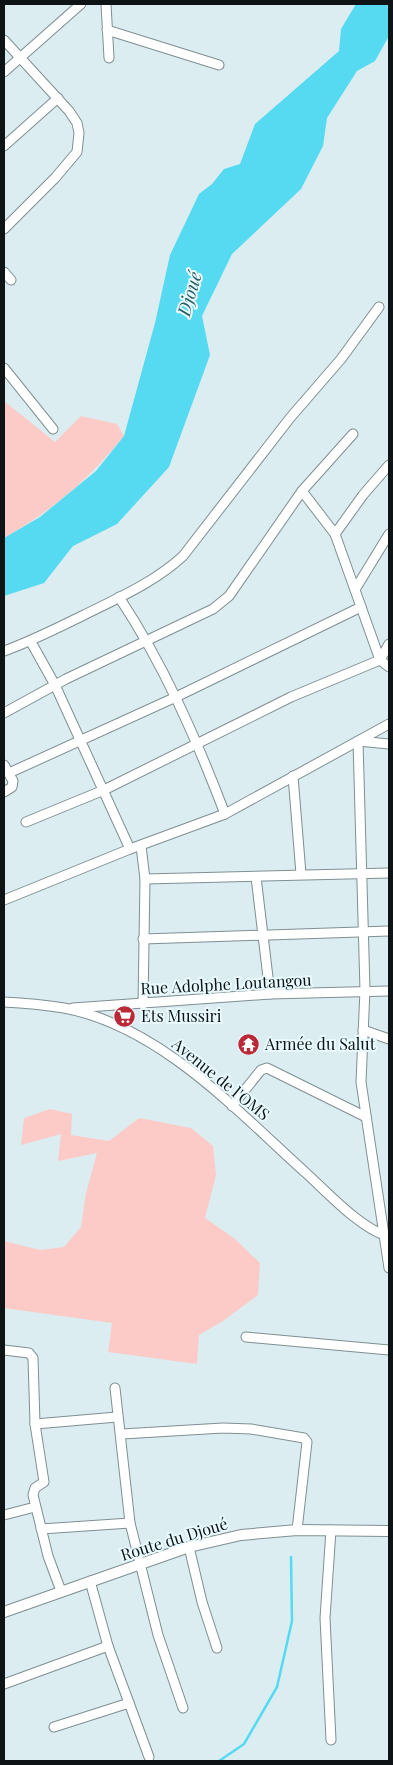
<svg xmlns="http://www.w3.org/2000/svg" width="393" height="1765" font-family="'Playfair Display',serif">
  <style>
    .green { fill: #fccbc8 }
    .water { fill: #55daf2 }
    .lines { fill: none; stroke-linecap: round; stroke-linejoin: round }
    .stream { stroke: #55daf2; stroke-width: 2.5 }
    .minor-casing { stroke: #7f8f92; stroke-width: 11 }
    .major-casing { stroke: #7f8f92; stroke-width: 12 }
    .minor { stroke: #fff; stroke-width: 9 }
    .major { stroke: #fff; stroke-width: 10 }
    .labels { text-anchor: middle; stroke-width: 4; stroke-linejoin: round; paint-order: stroke }
    .street-label { font-size: 16px; fill: #0e1416; stroke: #e8fafe }
    .poi-label { font-size: 16px; fill: #0e1416; stroke: #e8fafe; text-anchor: start }
    .water-label { font-size: 18px; font-style: italic; fill: #255b66; stroke: #e8fafe }
  </style>
  <rect width="100%" height="100%" fill="#dbedf1"/>
  <g class="green">
    <path d="M4,401L55,442L81,416L117,424L124,436C87,481 54,509 4,538Z"/>
    <polygon points="50,1109 72,1114 71,1135 109,1141 139,1118 191,1128 213,1146 216,1175 205,1218 235,1239 260,1263 258,1295 223,1321 199,1335 197,1364 108,1352 112,1323 4,1308 4,1241 40,1250 64,1247 81,1227 86,1193 97,1153 58,1161 61,1134 21,1145 24,1118"/>
  </g>
  <polygon class="water" points="356,4 389,4 389,36 375,61 357,71 327,118 323,146 301,189 232,254 202,316 210,355 169,467 117,524 73,546 44,583 4,596 4,538 40,517 96,471 124,436 155,323 170,255 199,194 212,184 224,169 240,164 255,124 339,51 341,29"/>
  <g class="lines">
    <polyline class="stream" points="219,1761 244,1744 277,1687 292,1621 291,1557"/>
    <defs>
      <g id="minor">
        <polyline points="106,4 109,58"/>
        <polyline points="107,30 219,65"/>
        <polyline points="4,40 69,111 77,123 79,133 77,152 55,178 4,229"/>
        <polyline points="4,72 81,4"/>
        <polyline points="4,146 58,98"/>
        <polyline points="4,272 11,280"/>
        <polyline points="4,368 53,429"/>
        <polyline points="302,491 335,534 380,660 389,667"/>
        <polyline points="335,534 363,495 389,465"/>
        <polyline points="356,588 389,534"/>
        <path d="M119,597C164,665 196,738 225,814"/>
        <polyline points="31,642 55,685 130,849"/>
        <path d="M4,651C32,641 57,628 84,615C118,598 155,582 183,556L290,418L341,359L379,307"/>
        <polyline points="4,713 66,679 213,609 229,596 302,491 353,434"/>
        <polyline points="389,744 358,741 365,990 361,1082 389,1268"/>
        <polyline points="4,765 13,781 12,787 4,792"/>
        <polyline points="9,773 176,697 361,607"/>
        <polyline points="293,776 301,874"/>
        <polyline points="26,822 104,790 291,697 380,660 389,644"/>
        <polyline points="141,846 145,879 143,1004"/>
        <polyline points="256,877 270,994"/>
        <polyline points="145,879 389,873"/>
        <polyline points="4,900 130,849 225,814 389,724"/>
        <polyline points="143,939 389,931"/>
        <path d="M4,1002C24,1003 45,1005 64,1008C160,1026 237,1111 306,1173C327,1192 360,1228 387,1236"/>
        <polyline points="73,1008 270,994 389,991"/>
        <polyline points="363,1030 389,1039"/>
        <polyline points="232,1106 261,1070 267,1068 366,1117"/>
        <polyline points="246,1337 389,1350"/>
        <polyline points="4,1350 29,1353 33,1358 35,1424 44,1482 35,1488 33,1495 48,1556 61,1591"/>
        <polyline points="115,1388 130,1523 158,1635 183,1708"/>
        <polyline points="35,1424 117,1417"/>
        <polyline points="122,1434 223,1428 251,1429 304,1438 307,1442 297,1530"/>
        <polyline points="4,1515 35,1507"/>
        <polyline points="41,1529 130,1523"/>
        <polyline points="331,1530 325,1618 331,1740"/>
        <polyline points="189,1547 202,1602 217,1648"/>
        <polyline points="90,1581 108,1646 149,1757"/>
        <polyline points="4,1684 108,1646"/>
        <polyline points="54,1727 129,1703"/>
      </g>
      <polyline id="major" points="4,1612 189,1547 241,1535 297,1530 389,1531"/>
    </defs>
    <use href="#minor" class="minor-casing"/>
    <use href="#major" class="major-casing"/>
    <use href="#minor" class="minor"/>
    <use href="#major" class="major"/>
  </g>
  <defs>
    <symbol id="supermarket-disc" viewBox="-11 -11 22 22"><circle r="9.5" fill="#ba2935" stroke="#e8fafe"/><path d="M-6-5.5h2.5l.6 2H6L4.5 2H-2.5L-4.4-4H-6ZM-1.5 3.2a1.3 1.3 0 1 0 .1 0ZM3 3.2a1.3 1.3 0 1 0 .1 0Z" fill="#fff"/></symbol>
    <symbol id="temple-disc" viewBox="-11 -11 22 22"><circle r="9.5" fill="#ba2935" stroke="#e8fafe"/><path d="M0-6L5-2H3V0L6.5 2.5H4V6H1.5V3h-3V6H-4V2.5H-6.5L-3 0V-2H-5Z" fill="#fff"/></symbol>
  </defs>
  <g fill-rule="evenodd">
    <use href="#supermarket-disc" x="112" y="1004" width="25" height="25"/>
    <use href="#temple-disc" x="236" y="1032" width="25" height="25"/>
  </g>
  <g class="labels">
    <g class="street-label">
      <text transform="translate(226 984) rotate(-3)" y="6">Rue Adolphe Loutangou</text>
      <text transform="translate(221 1079) rotate(39)" y="6">Avenue de l'OMS</text>
      <text transform="translate(174 1539) rotate(-17)" y="6">Route du Djoué</text>
    </g>
    <g class="poi-label">
      <text x="141" y="1022">Ets Mussiri</text>
      <text x="265" y="1050">Armée du Salut</text>
    </g>
    <g class="water-label">
      <text transform="translate(190 294) rotate(-74)" y="6">Djoué</text>
    </g>
  </g>
  <rect width="393" height="1765" fill="none" stroke="#0e1416" stroke-width="10"/>
</svg>
